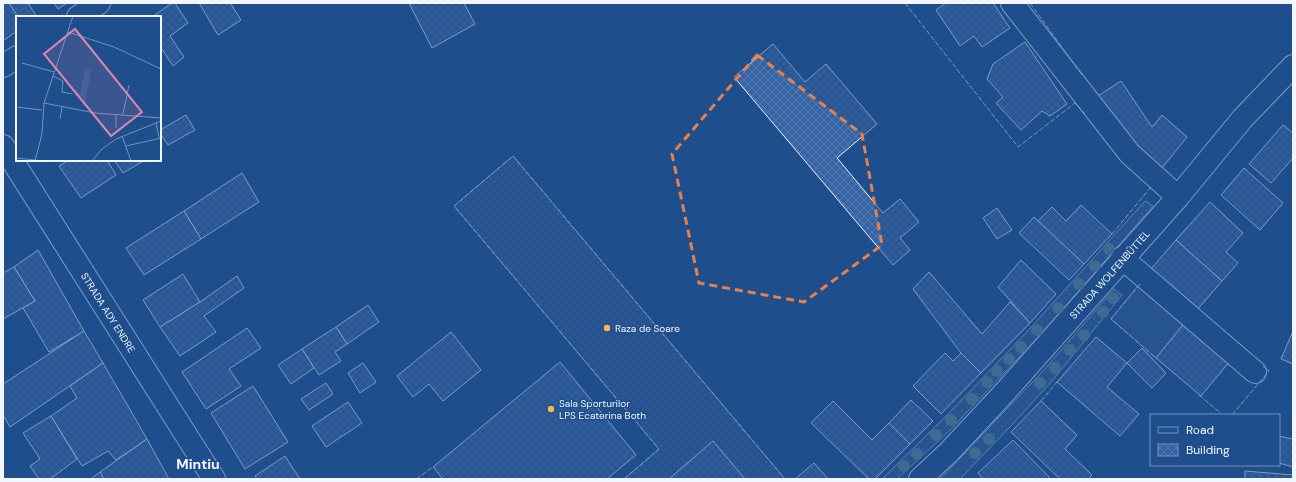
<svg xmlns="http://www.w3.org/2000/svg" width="1296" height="482" font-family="'DM Sans',sans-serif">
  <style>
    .grass { fill: url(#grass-dots); stroke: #a8bbd7 }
    .built { fill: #305b95; stroke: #a8bbd7 }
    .building { fill: url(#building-cross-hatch); stroke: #f2f6ff }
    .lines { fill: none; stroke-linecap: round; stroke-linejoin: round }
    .minor-casing { stroke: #f2f6ff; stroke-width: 24 }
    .major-casing { stroke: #f2f6ff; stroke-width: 24 }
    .minor { stroke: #1f4e8c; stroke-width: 22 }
    .major { stroke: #1f4e8c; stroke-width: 22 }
    .fence { stroke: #f2f6ff; stroke-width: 1; stroke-dasharray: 5 2; stroke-linecap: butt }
    .tree { fill: #61919a }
    .marked { fill: none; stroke: #ea8049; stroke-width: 3; stroke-dasharray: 8 5; stroke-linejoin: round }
    .poi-dot { fill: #ffb74d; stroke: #1f4e8c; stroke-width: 1.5 }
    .labels { text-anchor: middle; stroke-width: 3; stroke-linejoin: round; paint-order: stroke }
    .street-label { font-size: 10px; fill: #f2f6ff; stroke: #1f4e8c }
    .poi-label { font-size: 10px; fill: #f2f6ff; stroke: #1f4e8c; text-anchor: start }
    .district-label { font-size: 14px; font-weight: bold; fill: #f2f6ff; stroke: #1f4e8c }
    .inset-road { fill: none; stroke: #7391ba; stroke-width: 1 }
    .view { fill: #da87ad; fill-opacity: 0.15; stroke: #da87ad; stroke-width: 2 }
    .inset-edge { fill: none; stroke: #f2f6ff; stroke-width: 2 }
  </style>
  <defs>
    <pattern id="grass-dots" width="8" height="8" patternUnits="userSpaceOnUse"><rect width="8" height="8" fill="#305b95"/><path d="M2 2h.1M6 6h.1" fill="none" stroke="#4e73a5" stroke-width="1.8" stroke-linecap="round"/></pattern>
    <pattern id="building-cross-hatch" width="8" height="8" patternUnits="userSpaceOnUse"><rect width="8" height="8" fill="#3563a3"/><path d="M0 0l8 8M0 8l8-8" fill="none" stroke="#537ab1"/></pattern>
  </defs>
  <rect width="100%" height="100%" fill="#1f4e8c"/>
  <g class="grass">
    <polygon points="513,156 785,479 745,479 713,441 669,479 624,479 659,449 454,206"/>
    <polygon points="1145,201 1153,206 1041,334 950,430 897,479 882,479 946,416 1025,334"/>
    <polygon points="1114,289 1122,295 1052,381 1008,429 960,479 940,479 1044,370"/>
  </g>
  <polygon class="built" points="1141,282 1186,321 1156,358 1111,319"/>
  <g class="building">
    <polygon points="3,3 9,3 18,17 17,17 17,31 3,41"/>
    <polygon points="9,3 28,3 37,17 18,17"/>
    <polygon points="54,3 67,3 58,9"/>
    <polygon points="172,3 175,3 188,23 170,36 184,57 173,66 160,46 160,17 152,17"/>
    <polygon points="199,3 232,3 231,4 241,20 218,35"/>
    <polygon points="409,3 464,3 475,24 432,48"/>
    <polygon points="946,3 993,3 1010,28 982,47 974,36 960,46 936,10"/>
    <polygon points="1025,42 1067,104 1050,116 1042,111 1021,130 996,103 1003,97 987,79 993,64"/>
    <polygon points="773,44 805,82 826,64 877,124 837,158 883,213 900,199 919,222 900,238 910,250 893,265 734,77"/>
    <polygon points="1121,81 1152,127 1162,115 1187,137 1162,168 1138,149 1098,96"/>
    <polygon points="186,115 195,130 168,145 160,133 160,130"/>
    <polygon points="1283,125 1293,133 1293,158 1271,183 1249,164"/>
    <polygon points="69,160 107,160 116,175 81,198 59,166"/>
    <polygon points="114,160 145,160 123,173"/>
    <polygon points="1244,168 1283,203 1260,230 1221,195"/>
    <polygon points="242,173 259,202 201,239 184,211"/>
    <polygon points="1210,202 1243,233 1226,252 1238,263 1222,281 1176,240"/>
    <polygon points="1081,205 1112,234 1084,264 1038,221 1052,207 1066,221"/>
    <polygon points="997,208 1012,230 997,239 983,218"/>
    <polygon points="184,211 201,239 144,275 126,248"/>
    <polygon points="1034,217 1084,264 1069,280 1019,233"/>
    <polygon points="1176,240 1222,281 1197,310 1151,269"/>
    <polygon points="38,250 84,331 49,352 23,308 35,301 14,267"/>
    <polygon points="1021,260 1056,294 1030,323 998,287"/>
    <polygon points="14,267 35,301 3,319 3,273"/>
    <polygon points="929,272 982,334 1010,302 1030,323 981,373 961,353 913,289"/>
    <polygon points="183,274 200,302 160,327 143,300"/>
    <polygon points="237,276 244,288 204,316 216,332 180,356 160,327 200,302"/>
    <polygon points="368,305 379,322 347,344 336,327"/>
    <polygon points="1186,321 1231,360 1201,396 1156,358"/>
    <polygon points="336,327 347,344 335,352 341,361 319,375 302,349"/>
    <polygon points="247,328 261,348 229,369 241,386 206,409 182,372"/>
    <polygon points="84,331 103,363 10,427 3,415 3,384"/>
    <polygon points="1293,331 1293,364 1281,359"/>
    <polygon points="451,332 481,370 443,401 429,384 413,397 397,376"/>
    <polygon points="1096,337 1127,363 1107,387 1139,414 1120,436 1057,382"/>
    <polygon points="1142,348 1166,373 1152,388 1127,363"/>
    <polygon points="302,349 314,368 291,384 278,365"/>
    <polygon points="945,353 953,361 961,353 981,373 941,414 913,386"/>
    <polygon points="560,362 636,455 607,479 443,479 433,467"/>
    <polygon points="103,363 147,439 116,460 108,451 82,466 51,416 77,398 70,386"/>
    <polygon points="363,363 376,382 360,393 348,373"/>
    <polygon points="326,383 333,394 309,410 301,399"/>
    <polygon points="253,386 288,442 245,469 211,413"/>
    <polygon points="911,400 933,421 910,444 889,423"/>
    <polygon points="833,401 872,440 889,423 910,444 875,479 869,479 811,423"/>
    <polygon points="1041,401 1077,435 1065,449 1092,475 1088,479 1060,479 1011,432"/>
    <polygon points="348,402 362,423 326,447 312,426"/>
    <polygon points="51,416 77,459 50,479 39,479 30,466 40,459 23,433"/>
    <polygon points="1279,436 1293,439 1293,467 1279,463"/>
    <polygon points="147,439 169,479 104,479 100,472"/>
    <polygon points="1013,440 1051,479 983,479 978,473"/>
    <polygon points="713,441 745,479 669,479"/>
    <polygon points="285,456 300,479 257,479 255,476"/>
    <polygon points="814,463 828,479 795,479"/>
    <polygon points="1245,471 1293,475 1293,479 1245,479"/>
    <polygon points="100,472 104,479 91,479"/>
  </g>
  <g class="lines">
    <defs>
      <g id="minor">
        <polyline points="1012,3 1130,154 1178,197"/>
        <polyline points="78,17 99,3"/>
        <polyline points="3,66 17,57"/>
        <polyline points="1122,258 1255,372"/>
      </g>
      <g id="major">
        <path id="s1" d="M3,146L214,479"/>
        <path id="s2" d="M920,479L949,452L1004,393L1178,197L1243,118L1293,66"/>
      </g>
    </defs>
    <use href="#minor" class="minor-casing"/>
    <use href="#major" class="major-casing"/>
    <use href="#minor" class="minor"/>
    <use href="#major" class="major"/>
    <g class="fence">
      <polyline points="905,3 1018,147 1075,103 1085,114"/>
      <polyline points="1030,3 1082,75"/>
      <polyline points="1112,234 1151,187 1149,186"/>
      <polyline points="1140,284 1111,319 1158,360"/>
      <polyline points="1199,395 1223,415"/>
      <polyline points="1041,401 1057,382"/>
      <polyline points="1232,415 1269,371 1263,366"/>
      <polyline points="416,479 433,467"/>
      <polyline points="624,479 659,449 454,206 513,156 785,479"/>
    </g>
  </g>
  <g class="tree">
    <circle cx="1109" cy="249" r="6"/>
    <circle cx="1095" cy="266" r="6"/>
    <circle cx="1079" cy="284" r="6"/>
    <circle cx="1113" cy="298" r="6"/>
    <circle cx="1058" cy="308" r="6"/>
    <circle cx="1103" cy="312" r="6"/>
    <circle cx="1037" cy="330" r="6"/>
    <circle cx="1084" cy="335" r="6"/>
    <circle cx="1021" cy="347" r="6"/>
    <circle cx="1070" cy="350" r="6"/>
    <circle cx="1009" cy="359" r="6"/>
    <circle cx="1055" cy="368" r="6"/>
    <circle cx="997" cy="371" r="6"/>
    <circle cx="987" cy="382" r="6"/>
    <circle cx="1040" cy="383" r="6"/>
    <circle cx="972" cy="399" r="6"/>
    <circle cx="951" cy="420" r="6"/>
    <circle cx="936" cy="435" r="6"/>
    <circle cx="989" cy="439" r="6"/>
    <circle cx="975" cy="453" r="6"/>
    <circle cx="917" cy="454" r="6"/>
    <circle cx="904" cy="466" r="6"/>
  </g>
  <path d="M0 0H1296V482H0ZM757,55L862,134L882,245L804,302L699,283L672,154Z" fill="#1f4e8c" fill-opacity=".55" fill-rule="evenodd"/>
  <path class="marked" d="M757,55L862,134L882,245L804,302L699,283L672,154Z"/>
  <g class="poi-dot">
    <circle cx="607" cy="328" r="4"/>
    <circle cx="551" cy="409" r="4"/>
  </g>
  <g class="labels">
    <g class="street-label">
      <text dy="4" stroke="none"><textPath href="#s2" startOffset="279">STRADA WOLFENBÜTTEL</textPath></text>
      <text dy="4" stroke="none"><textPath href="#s1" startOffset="197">STRADA ADY ENDRE</textPath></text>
    </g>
    <g class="poi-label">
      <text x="615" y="332">Raza de Soare</text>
      <text x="559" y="407">Sala Sporturilor<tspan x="559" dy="12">LPS Ecaterina Both</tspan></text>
    </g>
    <g class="district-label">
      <text x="198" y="469">Mintiu</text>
    </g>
  </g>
  <g transform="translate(16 16)">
    <rect width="145" height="145" fill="#1f4e8c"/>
    <path d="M69,53L75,54L69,88H66L67,81L59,80L60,77L64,78Z" fill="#305b95"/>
    <path class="inset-road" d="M52,16L98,31L145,53M6,47L38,56M37,60L47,65L46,76L56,78M28,87L79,97L145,102M0,91L26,94M107,98L113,69M44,103L46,91M140,107L143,122M100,112V99M106,120L115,145M110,130L145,122M0,142L19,144M19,145L26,118L28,87L57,0M76,145L86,133L100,123L145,105"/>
    <path class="view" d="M59,13L126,96L95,120L28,38Z"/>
    <rect width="145" height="145" class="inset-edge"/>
  </g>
  <rect width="1296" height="482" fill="none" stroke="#f2f6ff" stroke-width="8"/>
  <rect x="1150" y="414" width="130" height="52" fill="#1f4e8c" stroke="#7391ba"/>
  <rect x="1158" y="427" width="20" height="6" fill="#1f4e8c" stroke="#7391ba"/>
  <text x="1186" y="434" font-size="12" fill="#f2f6ff">Road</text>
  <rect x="1158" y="444" width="20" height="12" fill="url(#building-cross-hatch)" stroke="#7391ba"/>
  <text x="1186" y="454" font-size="12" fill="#f2f6ff">Building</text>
</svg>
